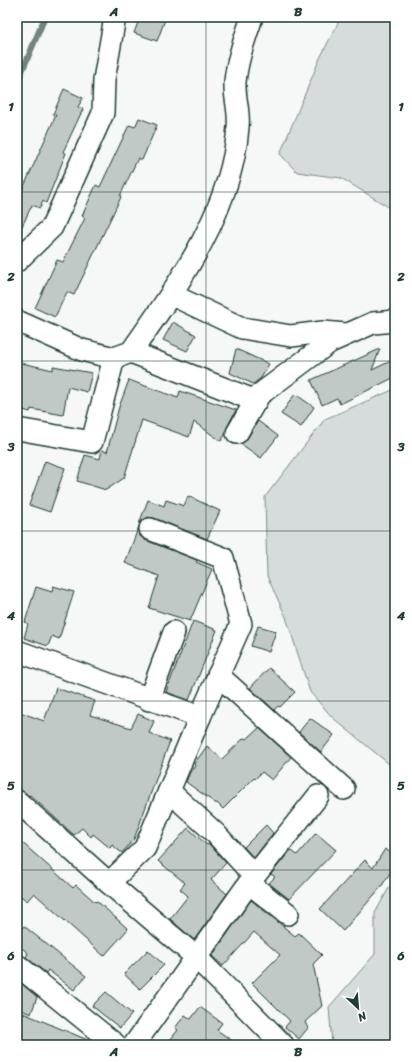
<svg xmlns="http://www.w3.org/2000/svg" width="412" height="1062" font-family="Sriracha,sans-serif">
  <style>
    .green { fill: #d6dcdb; stroke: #7a8c88 }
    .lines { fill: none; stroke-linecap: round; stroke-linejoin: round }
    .stream { stroke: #72857f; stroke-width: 6 }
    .building { fill: #c0c9c6; stroke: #1f3d34 }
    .minor-casing { stroke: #1f3d34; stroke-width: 24 }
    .minor { stroke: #fff; stroke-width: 21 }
    .grid { fill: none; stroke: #1f3d34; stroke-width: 1; stroke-opacity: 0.55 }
    .neatline { fill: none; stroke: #1f3d34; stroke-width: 1.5 }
    .grid-label { font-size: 13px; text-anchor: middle; font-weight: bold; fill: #1f3d34 }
  </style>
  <rect width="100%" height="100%" fill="#f6f7f7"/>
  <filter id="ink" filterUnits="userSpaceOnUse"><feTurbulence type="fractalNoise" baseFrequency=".025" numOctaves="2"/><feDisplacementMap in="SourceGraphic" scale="8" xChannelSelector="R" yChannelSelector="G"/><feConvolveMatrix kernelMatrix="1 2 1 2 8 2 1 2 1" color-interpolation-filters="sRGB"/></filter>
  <g filter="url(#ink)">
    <g class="green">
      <polygon points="341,17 395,17 395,211 341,178 297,172 280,154 320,58"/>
      <polygon points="395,389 395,783 389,764 333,718 310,692 286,617 267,576 265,497 325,419"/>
      <polygon points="395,877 395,1045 332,1045 329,1007 375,954 375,913"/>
    </g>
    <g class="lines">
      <polyline class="stream" points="17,83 45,17"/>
    </g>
    <g class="building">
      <polygon points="140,17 166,17 157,41 134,33"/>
      <polygon points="64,89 83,98 78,107 83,109 63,152 66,153 46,203 43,201 40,208 32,205 17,237 17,202 56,115 53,114"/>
      <polygon points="139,118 157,125 142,160 138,158 120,196 121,197 74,295 67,292 55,317 35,308 57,260 63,262 85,218 82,216 96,185 100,187 129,125 135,127"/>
      <polygon points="173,322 196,335 187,351 163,340"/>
      <polygon points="236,349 269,364 261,378 253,384 230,373"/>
      <polygon points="380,349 372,370 395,359 395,377 340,404 337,398 322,405 311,380"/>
      <polygon points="17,362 53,370 53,366 92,373 87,392 68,387 63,415 31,409 30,412 17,408"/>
      <polygon points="129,380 178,398 180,391 236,410 227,427 225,435 221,441 194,422 189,437 142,420 124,478 106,490 77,481 85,455 100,459 102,450 107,452 119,407"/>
      <polygon points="295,394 314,407 301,427 281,414"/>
      <polygon points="258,421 278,436 261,458 241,444 247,439"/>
      <polygon points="45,461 65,468 50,512 29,505"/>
      <polygon points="188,496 220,511 207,539 154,518 148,517 139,524 148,500 164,506 166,500 184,506"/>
      <polygon points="139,526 140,536 145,540 197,560 196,562 212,569 190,621 149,608 159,576 125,563"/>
      <polygon points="53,586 74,592 59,639 52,636 48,646 24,638 28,624 25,622 36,587 52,592"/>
      <polygon points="193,621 217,630 189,700 166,692"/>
      <polygon points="258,626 276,631 269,652 251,646"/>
      <polygon points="269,668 295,692 280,707 278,706 274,710 250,688"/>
      <polygon points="56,688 95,701 90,715 131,728 138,714 154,721 149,733 170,741 134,839 122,853 112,845 110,848 93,834 91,837 82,828 74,835 30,795 29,796 17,787 17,711 44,721"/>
      <polygon points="310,718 334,735 321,752 299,732"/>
      <polygon points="259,728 291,757 272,780 262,772 255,779 254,778 223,809 217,803 215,803 186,782 190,772 195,766 194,764 207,746 222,759 244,738 247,739"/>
      <polygon points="266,825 273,833 254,858 244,847"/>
      <polygon points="188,828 207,845 209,844 226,863 211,880 227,894 194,940 170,919 188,896 180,889 185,883 158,861"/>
      <polygon points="316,833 336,850 289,899 269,883 275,877 271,874 291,850 297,855"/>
      <polygon points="17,838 73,888 76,885 95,902 97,901 128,929 104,956 34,893 27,901 17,893"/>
      <polygon points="385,849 395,855 395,865 381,887 343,931 320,909 365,860 373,868"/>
      <polygon points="251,900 295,936 299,933 322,955 313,964 322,1006 305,1022 308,1028 299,1039 285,1027 290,1021 252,983 280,955 254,932 223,966 212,956"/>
      <polygon points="24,926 86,976 74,990 48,970 46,973 26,957 28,953 17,944 17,934"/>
      <polygon points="148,950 164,965 140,989 124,974"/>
      <polygon points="17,980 37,997 31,1014 17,1008"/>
      <polygon points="106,992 132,1014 120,1028 92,1006"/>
      <polygon points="200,1007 222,1023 217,1030 238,1045 166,1045 178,1030 175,1028 185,1015 191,1019"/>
      <polygon points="23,1013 95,1043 97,1045 17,1045 17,1027"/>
    </g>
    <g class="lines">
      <defs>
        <g id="minor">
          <polyline points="17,261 52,227 103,113 104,80 115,17"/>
          <polyline points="172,295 242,328 291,336 323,332 346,334"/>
          <polyline points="17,321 82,350 114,358 131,352 256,401"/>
          <path d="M131,352C178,285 232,211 238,127C240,112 234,97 235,82C237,60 245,38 252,17"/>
          <polyline points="17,429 92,442 114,358"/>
          <polyline points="237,433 259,395 330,342 373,323 395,321"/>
          <polyline points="17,651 200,717 241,624 223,558 150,529"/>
          <polyline points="218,675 344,789"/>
          <polyline points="149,700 174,632"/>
          <polyline points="169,791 216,834 254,876"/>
          <polyline points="17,801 109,883 196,957 283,1045"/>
          <polyline points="109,883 145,848 200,717"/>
          <polyline points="249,883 288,914"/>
          <polyline points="17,965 116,1045"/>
          <polyline points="134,1045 249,883 318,796"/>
        </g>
      </defs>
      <use href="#minor" class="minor-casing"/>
      <use href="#minor" class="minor"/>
    </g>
  </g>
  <path class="grid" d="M206,17V1045M17,192H395M17,361H395M17,531H395M17,701H395M17,870H395"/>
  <rect width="412" height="1062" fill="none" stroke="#fff" stroke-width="44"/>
  <g transform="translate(358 1008) rotate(154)" stroke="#ffffff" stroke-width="3" paint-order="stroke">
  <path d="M0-3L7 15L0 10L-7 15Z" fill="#1f3d34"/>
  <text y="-6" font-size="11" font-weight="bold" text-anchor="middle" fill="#1f3d34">N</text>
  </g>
  <rect x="22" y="22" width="368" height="1018" class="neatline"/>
  <g class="grid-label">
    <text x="114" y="16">A</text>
    <text x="298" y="16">B</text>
    <text x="11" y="111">1</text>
    <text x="401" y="111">1</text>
    <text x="11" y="281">2</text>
    <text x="401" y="281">2</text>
    <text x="11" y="451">3</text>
    <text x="401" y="451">3</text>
    <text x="11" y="620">4</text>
    <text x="401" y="620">4</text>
    <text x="11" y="790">5</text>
    <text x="401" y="790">5</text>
    <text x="11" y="960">6</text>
    <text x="401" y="960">6</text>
    <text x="114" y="1056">A</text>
    <text x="298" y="1056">B</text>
  </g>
</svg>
